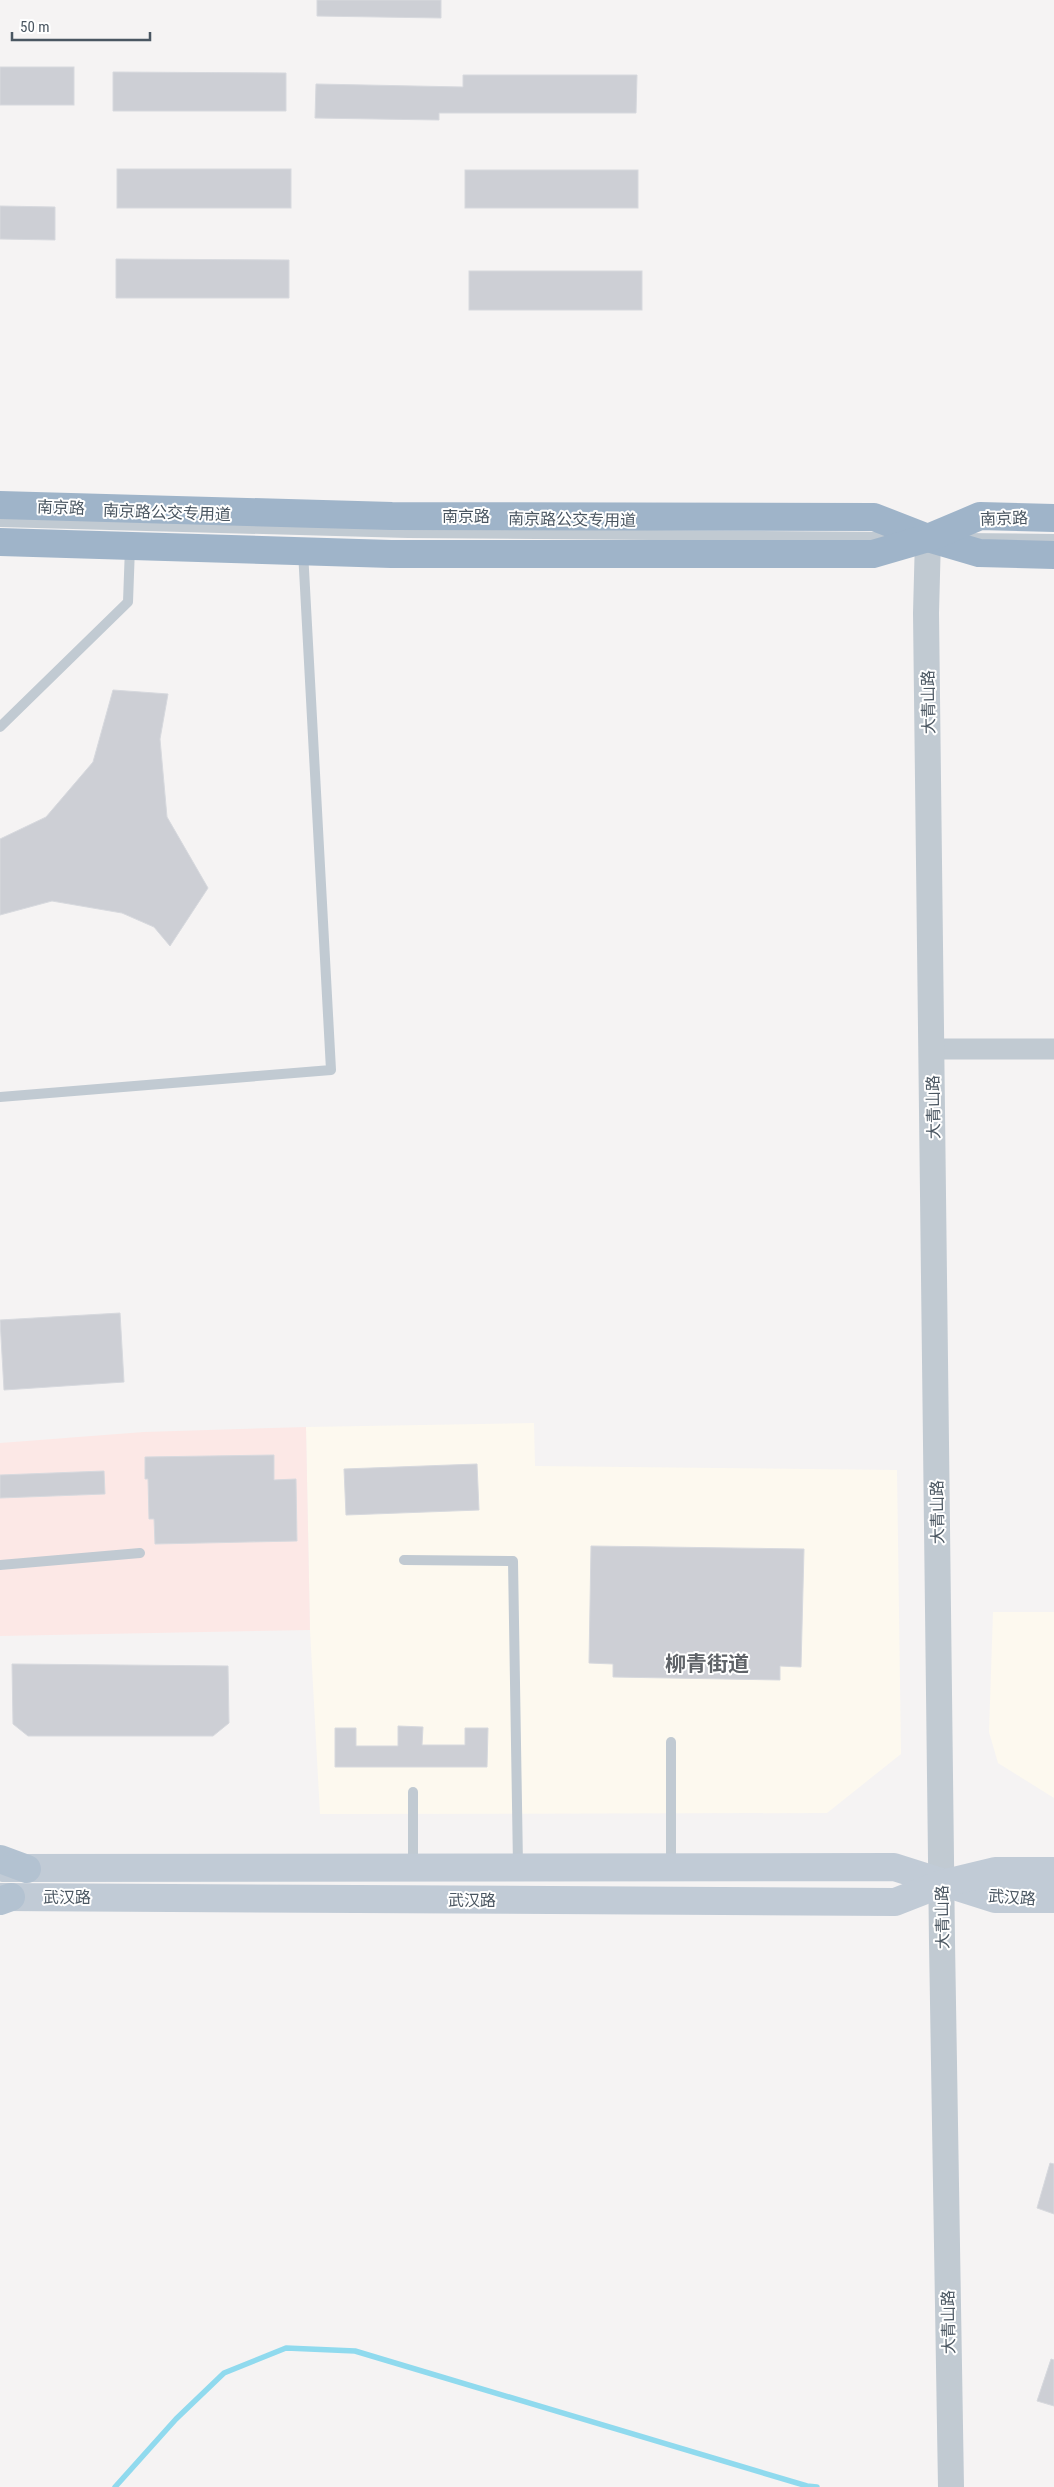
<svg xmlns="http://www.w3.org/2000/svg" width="1054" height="2487" font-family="'Roboto Condensed','Noto Sans SC',sans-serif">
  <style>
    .commercial { fill: #fdf9ef }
    .medical { fill: #fce8e6 }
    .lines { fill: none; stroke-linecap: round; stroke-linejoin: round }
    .stream { stroke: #90daee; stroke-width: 5.5 }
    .building { fill: #cdcfd5; stroke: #d7d9de }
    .service { stroke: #c1cad2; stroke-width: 10 }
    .minor { stroke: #c1cad2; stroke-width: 21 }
    .tertiary { stroke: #c1cad2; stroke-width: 26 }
    .secondary { stroke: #c1cbd6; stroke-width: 28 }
    .primary { stroke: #b3c2d1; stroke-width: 28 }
    .trunk { stroke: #9fb4c9; stroke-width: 28 }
    .labels { text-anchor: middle; stroke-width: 4; stroke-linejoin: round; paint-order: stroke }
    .street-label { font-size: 16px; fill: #4a5661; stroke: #fff }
    .district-label { font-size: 21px; font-weight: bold; fill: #5f6368; stroke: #fff }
  </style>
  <rect width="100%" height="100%" fill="#f5f3f3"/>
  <g class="commercial">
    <polygon points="534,1423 535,1466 897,1470 901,1754 827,1813 320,1814 310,1630 306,1427"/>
    <polygon points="993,1612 1054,1612 1054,1798 998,1763 989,1732"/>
  </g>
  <polygon class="medical" points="306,1427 310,1630 0,1636 0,1443 144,1432"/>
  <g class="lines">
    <polyline class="stream" points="115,2487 176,2419 224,2373 286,2348 355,2351 807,2486 817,2487"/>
  </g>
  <g class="building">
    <polygon points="317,0 441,0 441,18 317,16"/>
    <rect x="0" y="67" width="74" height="38"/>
    <polygon points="113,72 286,73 286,111 113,111"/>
    <polygon points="463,75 637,75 636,113 439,113 439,120 315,118 316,84 463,87"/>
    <rect x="117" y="169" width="174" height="39"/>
    <rect x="465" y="170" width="173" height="38"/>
    <polygon points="0,206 55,207 55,240 0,239"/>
    <polygon points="116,259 289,260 289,298 116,298"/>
    <rect x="469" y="271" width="173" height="39"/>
    <polygon points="113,690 168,694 160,739 167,817 208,888 170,946 154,927 122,913 52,901 0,915 0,839 46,817 93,762"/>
    <polygon points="120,1313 124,1382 4,1390 0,1320"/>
    <polygon points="274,1455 274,1480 296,1479 297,1541 155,1544 154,1519 149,1519 148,1479 145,1479 145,1457"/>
    <polygon points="477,1464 479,1510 346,1515 344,1469"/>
    <polygon points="104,1471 105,1494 0,1498 0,1475"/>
    <polygon points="591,1546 804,1549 801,1667 780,1666 780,1680 613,1677 613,1664 589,1663"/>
    <polygon points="12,1664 228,1666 229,1723 213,1736 28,1736 13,1724"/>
    <polygon points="398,1726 423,1727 422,1745 465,1745 465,1728 488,1728 487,1767 335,1767 335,1728 356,1728 356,1746 398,1746"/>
    <polygon points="1050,2163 1054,2164 1054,2214 1037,2208"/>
    <polygon points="1051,2359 1054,2360 1054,2406 1037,2401"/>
  </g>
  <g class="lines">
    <g class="service">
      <polyline points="0,522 408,533 894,537"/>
      <polyline points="963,538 1054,539"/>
      <polyline points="0,727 128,602 130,547"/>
      <polyline points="0,1097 331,1070 303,551"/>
      <polyline points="404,1560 513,1561 518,1865"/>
      <polyline points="0,1565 140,1553"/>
      <polyline points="671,1742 671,1866"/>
      <polyline points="413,1866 413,1792"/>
    </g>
    <polyline class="minor" points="932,1049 1054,1049"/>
    <polyline class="tertiary" points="928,538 926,613 942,1942 951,2487"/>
    <g class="secondary">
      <polyline points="4,1868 894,1867 995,1899 1054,1899"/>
      <polyline points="0,1897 895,1902 941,1884 995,1871 1054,1871"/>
    </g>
    <g class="primary">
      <polyline points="0,1859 27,1869"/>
      <polyline points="0,1901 11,1897"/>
    </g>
    <g class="trunk">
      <polyline points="0,505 392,516 874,517 928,538 979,553 1054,555"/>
      <polyline points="0,542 391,554 873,554 928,538 980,516 1054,518"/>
    </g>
  </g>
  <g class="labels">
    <g class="street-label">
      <text transform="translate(61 507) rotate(2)" y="6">南京路</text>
      <text transform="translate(167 512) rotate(2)" y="6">南京路公交专用道</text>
      <text x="466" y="522">南京路</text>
      <text transform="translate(1004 518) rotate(-2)" y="6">南京路</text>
      <text transform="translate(572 519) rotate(1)" y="6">南京路公交专用道</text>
      <text transform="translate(928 702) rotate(-91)" y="6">大青山路</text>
      <text transform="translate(933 1107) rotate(-91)" y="6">大青山路</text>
      <text transform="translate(937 1512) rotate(-91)" y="6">大青山路</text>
      <text x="67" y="1903">武汉路</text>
      <text transform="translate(1012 1897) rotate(4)" y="6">武汉路</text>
      <text x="472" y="1906">武汉路</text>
      <text transform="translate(942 1917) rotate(-91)" y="6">大青山路</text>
      <text transform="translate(948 2322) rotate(-91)" y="6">大青山路</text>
    </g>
    <g class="district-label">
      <text x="707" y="1671">柳青街道</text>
    </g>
  </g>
  <path d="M12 32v8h138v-8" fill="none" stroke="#4a5661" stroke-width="2.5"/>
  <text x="20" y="32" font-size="15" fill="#4a5661" stroke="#ffffff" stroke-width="4" paint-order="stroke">50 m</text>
</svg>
